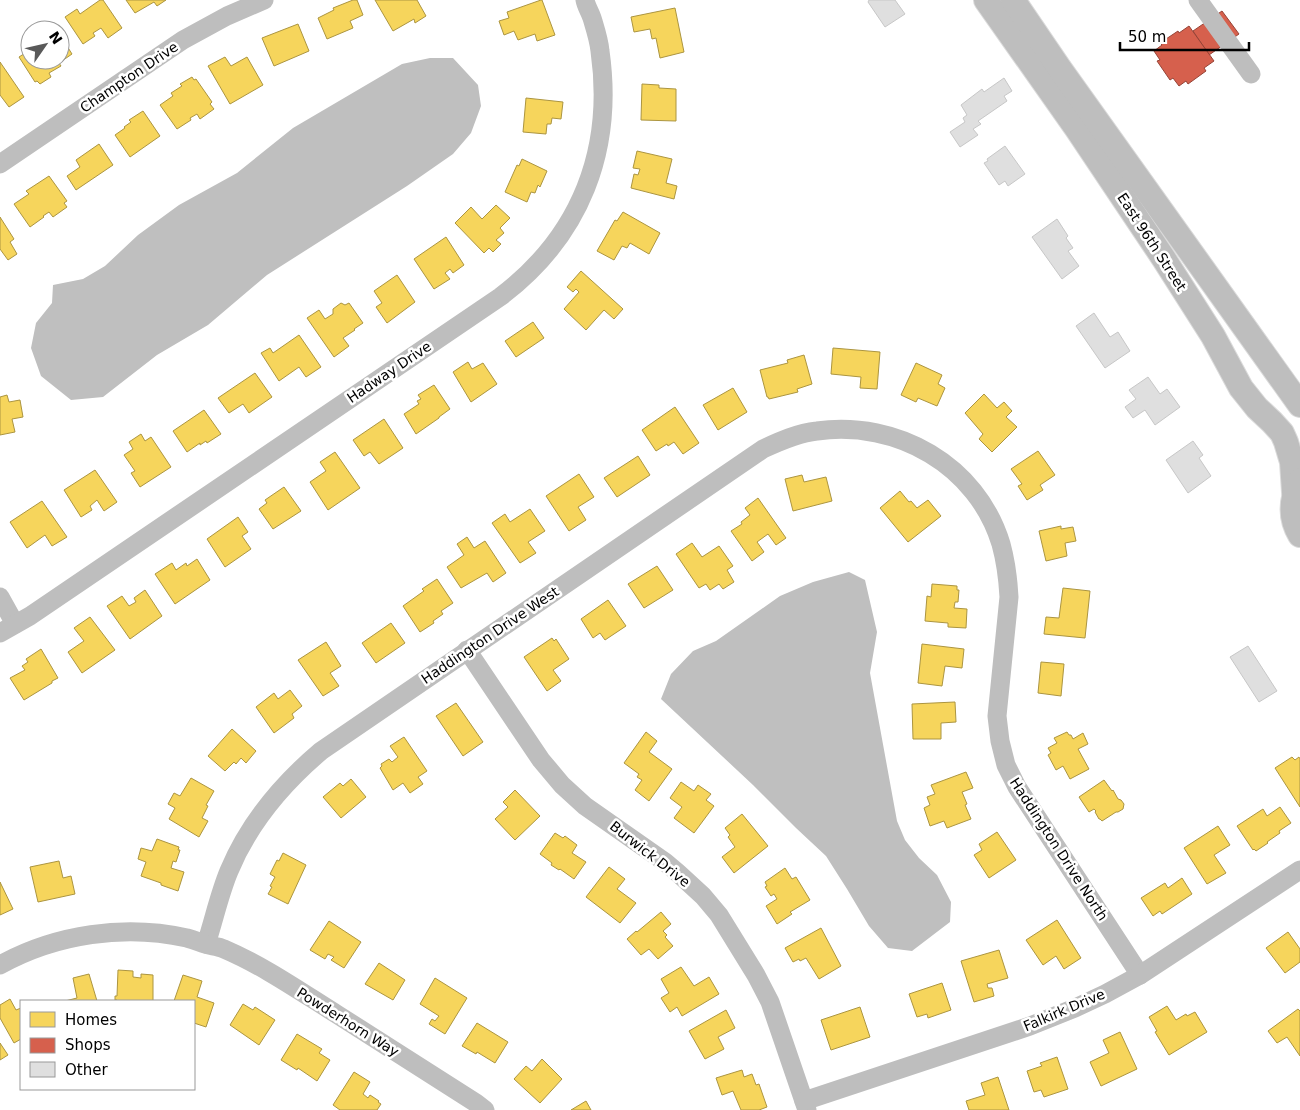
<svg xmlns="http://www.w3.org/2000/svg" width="1300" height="1110" font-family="'DejaVu Sans',sans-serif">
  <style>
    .water { fill: #bfbfbf }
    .homes { fill: #f6d55c; stroke: #ac9540 }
    .shops { fill: #d6604d; stroke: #964336 }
    .building { fill: #dfdfdf; stroke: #c7c7c7 }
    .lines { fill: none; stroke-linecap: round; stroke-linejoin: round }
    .major-casing { stroke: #dbdbdb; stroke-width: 26 }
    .minor { stroke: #bebebe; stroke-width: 19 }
    .major { stroke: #bebebe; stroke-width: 24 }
    .labels { text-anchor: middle; stroke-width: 5; stroke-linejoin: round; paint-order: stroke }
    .street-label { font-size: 14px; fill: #000; stroke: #fff }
  </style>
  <rect width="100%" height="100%" fill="#fff"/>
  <g class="water">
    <polygon points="430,58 453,58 478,85 481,106 471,133 453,154 407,186 267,275 208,325 157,355 103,397 71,400 41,376 31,348 36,323 52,303 53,285 83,279 105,266 138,235 179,205 237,173 293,128 402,64"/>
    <polygon points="849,572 865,580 877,632 870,673 897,821 905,840 919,858 937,875 951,902 950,922 912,951 888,948 869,926 847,889 826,856 796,828 753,785 661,699 671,674 693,651 716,641 780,596 813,582"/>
  </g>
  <g class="homes">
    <polygon points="100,0 103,0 122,28 108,38 101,28 93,33 95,36 83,44 65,17 77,9 80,14"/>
    <polygon points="126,0 166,0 157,6 154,2 135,13"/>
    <polygon points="353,0 357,0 363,15 350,21 353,28 327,39 318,18 334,10 333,8"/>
    <polygon points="375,0 417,0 426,16 415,23 414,19 393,31"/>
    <polygon points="541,0 542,0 555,35 537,41 535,34 518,40 514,31 504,35 499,21 509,18 507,12"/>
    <polygon points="675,8 684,52 660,58 656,38 652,39 650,29 634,32 631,17"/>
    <polygon points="298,24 309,51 274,66 262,38"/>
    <polygon points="60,35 72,54 59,63 61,66 49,73 51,77 40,84 37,81 35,82 19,57 30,50 30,60 60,60"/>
    <polygon points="225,57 231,66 247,57 263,85 230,104 208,66"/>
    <polygon points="0,62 24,97 9,107 0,95"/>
    <polygon points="192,77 194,80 196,79 212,102 210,104 214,109 200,119 197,114 190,118 191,120 177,129 160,105 173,96 171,93 182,86 180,84"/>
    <polygon points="642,84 659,85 659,88 676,89 676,121 641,120"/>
    <polygon points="526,98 563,102 561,119 552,118 551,124 547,124 546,134 523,132"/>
    <polygon points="143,111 160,136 130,157 115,135 125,128 124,127 131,122 129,120"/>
    <polygon points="99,144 113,165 76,190 67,176 80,167 76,160"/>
    <polygon points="637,151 672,159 666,183 677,186 674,199 631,188 634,174 638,175 640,169 633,168"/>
    <polygon points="522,159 547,171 540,187 538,185 535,193 531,192 527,202 505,192 517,165 519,166"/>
    <polygon points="49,176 67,201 64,203 67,207 53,217 49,212 43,216 44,217 30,227 14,204 29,194 26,191"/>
    <polygon points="496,205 510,218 500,228 504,233 496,240 501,244 493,252 489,248 484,253 455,223 471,207 482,219"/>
    <polygon points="623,212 660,233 649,254 630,243 627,248 622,246 614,260 597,251 615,220 617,221"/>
    <polygon points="0,217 14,239 10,242 17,254 8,260 0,249"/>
    <polygon points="446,237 464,265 453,273 450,269 445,273 450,279 434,289 414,259"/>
    <polygon points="581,271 623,309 614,319 604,310 586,330 564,309 579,292 576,289 573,292 567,287"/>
    <polygon points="397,275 415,302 387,323 376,307 382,303 374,291"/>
    <polygon points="341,303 345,305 349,303 363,323 354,329 355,330 343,338 349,346 334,357 307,318 319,310 325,319 333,314 333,309"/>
    <polygon points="533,322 544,338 516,357 505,341"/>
    <polygon points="299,335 321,367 306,377 299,367 279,381 261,353 270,348 273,353"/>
    <polygon points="833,348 880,352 877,389 860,388 861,377 831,374"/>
    <polygon points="804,355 812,384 797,389 798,392 769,399 768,397 767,397 760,370 788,363 787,360"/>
    <polygon points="468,362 472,369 483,363 497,384 471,402 453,372"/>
    <polygon points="916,363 942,375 938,384 945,388 937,406 918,398 916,402 901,395"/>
    <polygon points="255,373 272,397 249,413 243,404 229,413 218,398"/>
    <polygon points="434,385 450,409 439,417 439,418 416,434 404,414 419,404 417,401 421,399 418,395"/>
    <polygon points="733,388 747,412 718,430 703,405"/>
    <polygon points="984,394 997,408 1004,402 1012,411 1006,417 1017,427 992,452 979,439 983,434 965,413"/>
    <polygon points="7,395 9,402 20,400 23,417 12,419 15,432 0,435 0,397"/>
    <polygon points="675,407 699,443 683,454 674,442 668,446 667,444 656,451 642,430"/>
    <polygon points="204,410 221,434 207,443 206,441 200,445 200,443 187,452 173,431"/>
    <polygon points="384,419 403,448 379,464 370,452 364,456 353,440"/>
    <polygon points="141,434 145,441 151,437 171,467 140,487 131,473 135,471 124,455 133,449 129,442"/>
    <polygon points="1038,451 1055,475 1040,485 1043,490 1027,500 1018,486 1022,484 1011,469"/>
    <polygon points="335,452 360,488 328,510 310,482 326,471 320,462"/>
    <polygon points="638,456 650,475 617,497 604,478"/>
    <polygon points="95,470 117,502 104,511 97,500 90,506 92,510 81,517 64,490"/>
    <polygon points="579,474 594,497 578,507 586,520 569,531 546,496"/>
    <polygon points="802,475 804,482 826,477 832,501 793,511 785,479"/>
    <polygon points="284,487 301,511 273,529 259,509 267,503 265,500"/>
    <polygon points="900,491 909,502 911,501 917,508 928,500 941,516 908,542 880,508"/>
    <polygon points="758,498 786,538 776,545 768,534 757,542 764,552 752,561 731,531 742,524 741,522 750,515 745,508"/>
    <polygon points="42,501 67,537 52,546 45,535 27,548 10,522"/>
    <polygon points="530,509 545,531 528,542 536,553 520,563 492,523 505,514 510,522"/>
    <polygon points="238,517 248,532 242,536 251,549 225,567 207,539"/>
    <polygon points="1061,526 1061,529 1073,527 1076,541 1065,543 1067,556 1046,561 1039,531"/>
    <polygon points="467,537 474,548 485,541 506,573 493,582 487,573 461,588 447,567 464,555 457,544"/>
    <polygon points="692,543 702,557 719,546 733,566 727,570 734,582 723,589 719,584 710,590 706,584 699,588 676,554"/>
    <polygon points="197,559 210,580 175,604 155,574 172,563 176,570 186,563 187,566"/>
    <polygon points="657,566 673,590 644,608 628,584"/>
    <polygon points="437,579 453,603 441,611 443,614 433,621 434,623 420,632 403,606 424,591 422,589"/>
    <polygon points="932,584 957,586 957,590 959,590 958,602 955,602 954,608 967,609 966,628 948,627 948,623 925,621 927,596 931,597"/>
    <polygon points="1063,588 1090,591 1085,638 1044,634 1046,617 1059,618"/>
    <polygon points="145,590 162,616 130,639 107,606 122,596 129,606 136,602 134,598"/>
    <polygon points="608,600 626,626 605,640 600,633 593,638 581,619"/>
    <polygon points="90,617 115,650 82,673 68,652 84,641 74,628"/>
    <polygon points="391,623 405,643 376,663 362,643"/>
    <polygon points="552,638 554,641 556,639 569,659 553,670 561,681 547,691 524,657"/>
    <polygon points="326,642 341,666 330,673 339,686 323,696 298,660"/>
    <polygon points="922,644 964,649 962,668 945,666 942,686 918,683"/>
    <polygon points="41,649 58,678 52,681 52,683 24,700 10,678 25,670 22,666 28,662 26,659"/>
    <polygon points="1041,662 1064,664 1061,696 1038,693"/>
    <polygon points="290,690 302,706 292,714 294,718 274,733 256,707 274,693 278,699"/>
    <polygon points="955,702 956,722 941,723 941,739 913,739 912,704"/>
    <polygon points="456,703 483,742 463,756 436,716"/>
    <polygon points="232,729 256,751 246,763 241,758 236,764 234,762 225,771 208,756"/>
    <polygon points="646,732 657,741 649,752 672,769 649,801 635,790 642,780 637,777 639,774 624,763"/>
    <polygon points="1067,732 1069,735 1071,735 1073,739 1083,733 1088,744 1078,749 1089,769 1070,779 1063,766 1056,770 1048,755 1051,753 1048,748 1057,743 1054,738"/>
    <polygon points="404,737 427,771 418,777 423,784 410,793 403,783 393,790 380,768 382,766 381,764 389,759 392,762 398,757 390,746"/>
    <polygon points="1292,757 1295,760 1299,757 1300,759 1300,807 1275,768"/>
    <polygon points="966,772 973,788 962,792 967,804 965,805 971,819 947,828 944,821 930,826 924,808 930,805 927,797 935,794 931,785"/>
    <polygon points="191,778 214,791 206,805 208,806 202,818 208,821 199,837 169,819 175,808 168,804 174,793 180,796"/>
    <polygon points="351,779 366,797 341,818 323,797 340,783 343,786"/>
    <polygon points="1104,780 1112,791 1113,790 1118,799 1121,800 1124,804 1123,809 1118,812 1116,812 1102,821 1100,819 1099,819 1095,812 1096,811 1094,809 1089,812 1079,797"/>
    <polygon points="681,782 694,791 698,785 711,794 706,800 714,806 694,833 674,818 682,807 670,798"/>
    <polygon points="515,790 540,816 515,840 495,819 508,807 503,802"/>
    <polygon points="1280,807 1291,823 1279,831 1280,833 1267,842 1268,843 1256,851 1254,849 1253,850 1237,826 1263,809 1267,816"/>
    <polygon points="742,814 768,846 734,873 722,857 735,847 728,837 730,835 725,828"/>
    <polygon points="1218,826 1230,845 1214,855 1226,873 1207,884 1184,848"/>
    <polygon points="997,832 1016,860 989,878 974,855 982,850 979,844"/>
    <polygon points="555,833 563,838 565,836 577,845 572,853 586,862 574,879 560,869 559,870 551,865 552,863 540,854"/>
    <polygon points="157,839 179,847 178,850 180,850 176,862 173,861 171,868 184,872 178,891 161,885 161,883 141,876 146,862 138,859 141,848 152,851"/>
    <polygon points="283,853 306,865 288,904 268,894 272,887 270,886 275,877 270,874 277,860 279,861"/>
    <polygon points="59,861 63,878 71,876 75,894 38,902 30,867"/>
    <polygon points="609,867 625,879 617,889 636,903 620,923 586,897"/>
    <polygon points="785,868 792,879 796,877 810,900 790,912 792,914 777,924 766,906 777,899 774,894 771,896 765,887 767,886 765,882"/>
    <polygon points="1182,878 1192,894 1162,914 1160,911 1153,916 1141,898 1165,883 1168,888"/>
    <polygon points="0,882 13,909 0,915"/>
    <polygon points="661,912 671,924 663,931 667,935 665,937 673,946 658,959 649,949 641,955 627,939 636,931 637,932"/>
    <polygon points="1057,920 1081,958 1064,969 1056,956 1043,965 1026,940"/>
    <polygon points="329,921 361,942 344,968 331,960 334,957 328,954 325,959 310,950"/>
    <polygon points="821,928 841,966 819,979 806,958 800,961 799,959 793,962 785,948"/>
    <polygon points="1288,932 1300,949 1300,962 1285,973 1266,948"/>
    <polygon points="999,950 1008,978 987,984 988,988 992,988 994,996 974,1002 961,961"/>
    <polygon points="379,963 405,980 393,1000 365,984"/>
    <polygon points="681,967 694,986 709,977 719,994 682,1016 677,1007 670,1012 661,998 669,993 661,979"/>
    <polygon points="118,970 133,971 133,977 141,978 141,974 153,975 153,1001 117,1001 117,1000 115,1000 115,996 117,996"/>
    <polygon points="89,974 97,1001 65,1001 77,998 73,978"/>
    <polygon points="183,975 202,981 197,997 214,1003 206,1027 194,1023 194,1001 174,1001"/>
    <polygon points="435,978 467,998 445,1034 429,1024 432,1019 435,1021 439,1016 420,1004"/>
    <polygon points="942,983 951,1010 928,1018 927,1014 917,1017 909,994"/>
    <polygon points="10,999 16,1010 21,1008 21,1039 14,1043 0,1018 0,1005"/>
    <polygon points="243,1004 253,1010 255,1007 275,1020 259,1045 230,1025"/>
    <polygon points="1167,1006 1176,1020 1186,1014 1187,1016 1195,1012 1207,1032 1169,1055 1155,1032 1157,1031 1149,1017"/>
    <polygon points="860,1007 870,1037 831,1050 821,1020"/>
    <polygon points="1298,1009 1300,1011 1300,1056 1287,1037 1277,1043 1268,1031"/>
    <polygon points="726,1010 735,1028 718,1037 724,1049 705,1059 689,1031"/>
    <polygon points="477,1023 508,1042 495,1063 477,1052 476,1054 462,1046"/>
    <polygon points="1120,1032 1137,1069 1101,1086 1090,1062 1109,1053 1103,1040"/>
    <polygon points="297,1034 322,1049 319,1053 330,1060 317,1081 298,1068 297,1070 281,1060"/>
    <polygon points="0,1043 8,1055 0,1060"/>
    <polygon points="1057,1057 1068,1089 1044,1097 1041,1090 1034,1092 1027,1071 1042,1066 1040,1063"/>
    <polygon points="542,1059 562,1079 540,1103 514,1079 526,1066 532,1071"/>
    <polygon points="742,1070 744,1077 752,1074 756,1085 759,1084 767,1107 759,1110 741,1110 733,1091 722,1095 716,1078"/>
    <polygon points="354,1072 370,1082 363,1094 368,1098 370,1095 379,1101 378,1102 381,1104 377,1110 340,1110 333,1105"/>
    <polygon points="998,1077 1009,1110 969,1110 966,1101 985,1095 981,1083"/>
    <polygon points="586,1101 591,1110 571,1110"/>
  </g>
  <g class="shops">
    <polygon points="1222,11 1239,34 1209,55 1193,31"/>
    <polygon points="1189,26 1214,61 1204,68 1206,71 1188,84 1186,81 1179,86 1173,78 1170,80 1157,61 1160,60 1154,51 1162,45 1160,43 1178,31 1179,33"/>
  </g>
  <g class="building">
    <polygon points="869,0 895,0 905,14 885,27 868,2"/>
    <polygon points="1004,78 1012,91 1004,96 1007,101 978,121 981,124 973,129 978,135 960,147 950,132 965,122 963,118 967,115 961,105 982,89 984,92"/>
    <polygon points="1005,146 1025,174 1008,186 1005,181 999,185 984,163 988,161 987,159"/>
    <polygon points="1057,219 1068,236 1066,238 1073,248 1068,251 1079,266 1062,279 1032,237"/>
    <polygon points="1094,313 1110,337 1118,332 1130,351 1105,368 1076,326"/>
    <polygon points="1148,377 1160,394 1167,389 1180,407 1155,425 1145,410 1133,418 1125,407 1136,399 1129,390"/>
    <polygon points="1193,441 1203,455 1199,458 1211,476 1188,493 1166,460"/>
    <polygon points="1248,646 1277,691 1259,702 1230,657"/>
  </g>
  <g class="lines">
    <defs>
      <g id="major">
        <polyline points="986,0 1077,129 1164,259 1213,336 1241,388 1257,408 1272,422 1282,433 1286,442 1292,462 1294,492"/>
        <polyline points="1013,0 1060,69 1300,405"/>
        <path d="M1300,480C1291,499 1289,517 1300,535"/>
      </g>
    </defs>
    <use href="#major" class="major-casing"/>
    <g class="minor">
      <polyline points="1198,0 1251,74"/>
      <polyline points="0,164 183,40 227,16 264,0"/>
      <polyline points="0,597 15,624"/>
      <path d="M0,633L30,616L500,297C581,236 614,150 600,51C599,40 595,28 592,18C590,12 586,6 585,0"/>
      <polyline points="467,650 541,760 562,785 585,806 665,862 678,873 703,896 719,915 756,975 770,1002 807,1110"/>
      <path d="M206,944C214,920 219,895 229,871C249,823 282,784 321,751L763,449C780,441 798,433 817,431C897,420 977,465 1001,544C1006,562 1008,579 1009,597L997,716L1000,741L1006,765L1017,787L1140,975"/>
      <path d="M0,965C56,934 125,924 187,938C194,940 199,942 205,944C211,946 218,946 224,949C264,966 301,992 338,1015C384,1044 430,1074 476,1103L485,1110"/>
      <polyline points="804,1101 1030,1026 1075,1008 1105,994 1140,975 1300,870"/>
    </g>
    <use href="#major" class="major"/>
  </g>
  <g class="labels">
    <g class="street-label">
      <text transform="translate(129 77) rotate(-34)" y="5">Champton Drive</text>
      <text transform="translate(1152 242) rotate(57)" y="5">East 96th Street</text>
      <text transform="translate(389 372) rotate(-34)" y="5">Hadway Drive</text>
      <text transform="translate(490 635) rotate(-34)" y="5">Haddington Drive West</text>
      <text transform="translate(1059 849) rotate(57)" y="5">Haddington Drive North</text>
      <text transform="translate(650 854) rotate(38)" y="5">Burwick Drive</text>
      <text transform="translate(1064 1010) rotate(-23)" y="5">Falkirk Drive</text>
      <text transform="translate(348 1022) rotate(32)" y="5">Powderhorn Way</text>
    </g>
  </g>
  <rect x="20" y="1000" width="175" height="90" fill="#ffffff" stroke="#999999"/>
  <rect x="30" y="1012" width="25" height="15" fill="#f6d55c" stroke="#999999"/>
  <text x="65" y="1025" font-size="15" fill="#000000">Homes</text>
  <rect x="30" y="1038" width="25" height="15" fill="#d6604d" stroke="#999999"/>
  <text x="65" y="1050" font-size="15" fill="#000000">Shops</text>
  <rect x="30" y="1062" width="25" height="15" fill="#dfdfdf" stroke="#999999"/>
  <text x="65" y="1075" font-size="15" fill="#000000">Other</text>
  <g transform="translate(45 45) rotate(56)"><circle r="24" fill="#ffffff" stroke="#999999"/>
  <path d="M0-4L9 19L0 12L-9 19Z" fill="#595959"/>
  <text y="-8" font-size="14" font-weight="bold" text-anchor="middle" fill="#000000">N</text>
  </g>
  <path d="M1120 42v8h129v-8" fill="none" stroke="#000000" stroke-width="2.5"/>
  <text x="1128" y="42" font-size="15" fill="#000000" stroke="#ffffff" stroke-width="4" paint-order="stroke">50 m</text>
</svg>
